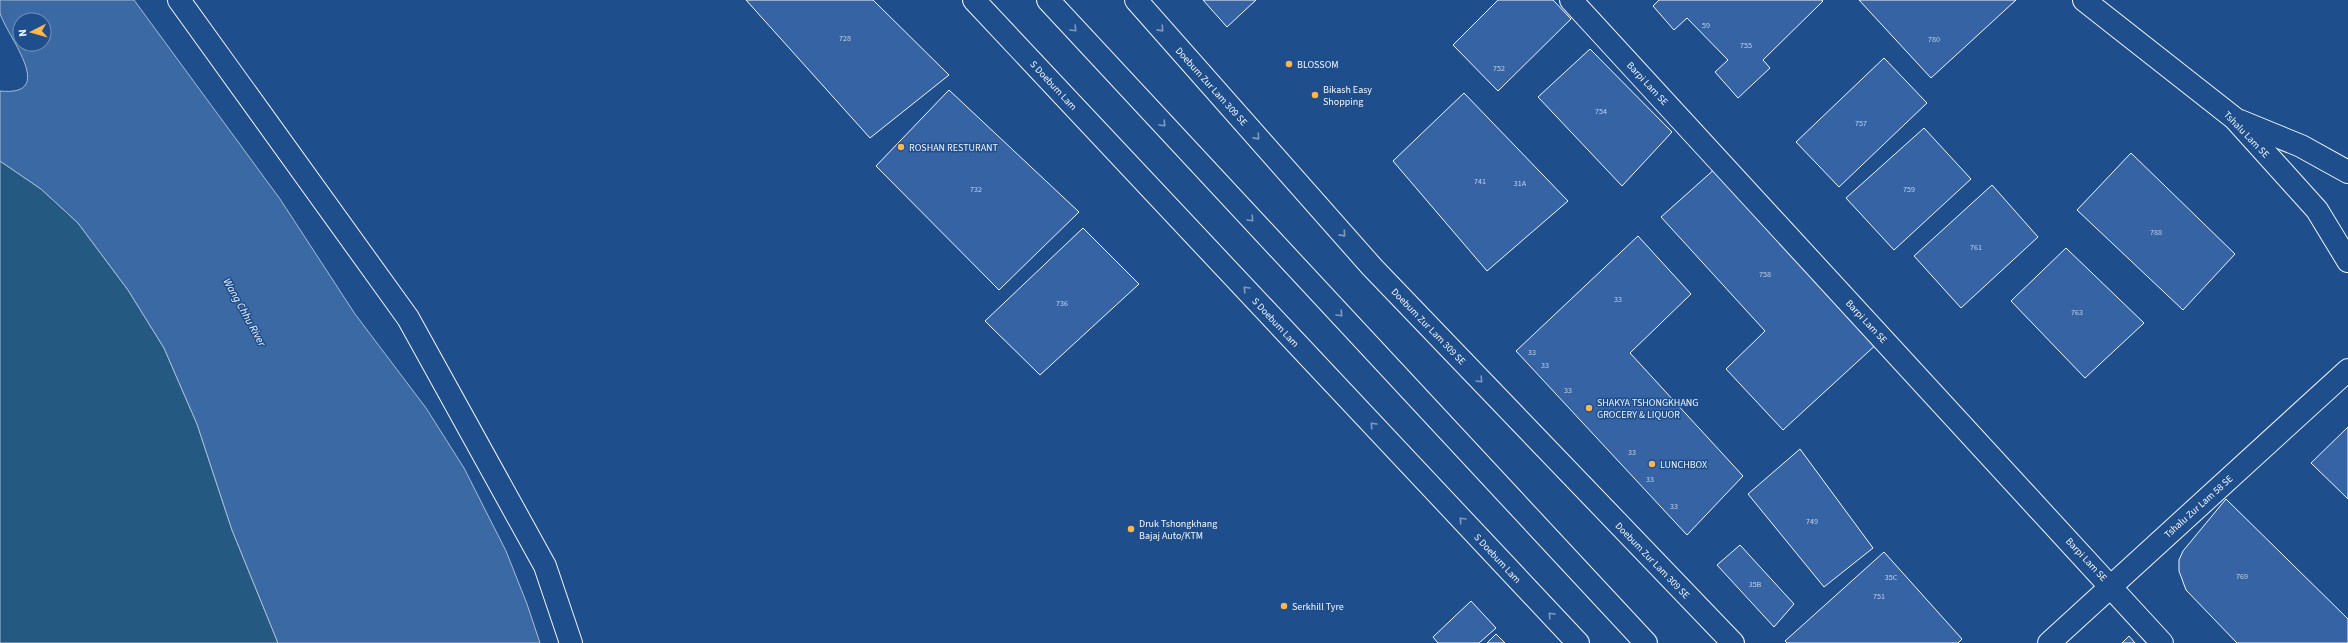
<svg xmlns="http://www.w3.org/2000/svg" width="2348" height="643" font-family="'Source Sans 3',sans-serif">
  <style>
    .green { fill: #245a82; stroke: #a8bbd7 }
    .water { fill: #3b69a3; stroke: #a8bbd7; fill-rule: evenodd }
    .building { fill: #3563a3; stroke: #f2f6ff }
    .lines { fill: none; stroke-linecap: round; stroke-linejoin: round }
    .minor-casing { stroke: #f2f6ff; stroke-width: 24 }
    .highway-casing { stroke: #f2f6ff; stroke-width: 24 }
    .minor { stroke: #1f4e8c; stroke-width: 22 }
    .highway { stroke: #1f4e8c; stroke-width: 22 }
    .oneway { stroke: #7e9ac0 }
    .poi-dot { fill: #ffb74d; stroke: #1f4e8c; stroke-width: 1.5 }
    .labels { text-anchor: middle; stroke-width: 3; stroke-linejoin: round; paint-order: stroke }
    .number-label { font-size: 8px; fill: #c3d1e8 }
    .poi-label { font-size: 10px; fill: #f2f6ff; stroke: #1f4e8c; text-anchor: start }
    .street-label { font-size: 10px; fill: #f2f6ff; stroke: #1f4e8c }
    .water-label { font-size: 11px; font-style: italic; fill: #f2f6ff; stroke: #1f4e8c }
  </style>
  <rect width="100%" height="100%" fill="#1f4e8c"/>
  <polygon class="green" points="0,161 41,189 78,223 128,290 164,348 197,424 232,530 278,643 0,643"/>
  <path class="water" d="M0,0H134L280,199L355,314L426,408L464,468L506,551L527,604L540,643H278L232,530L197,424L164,348L128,290L78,223L41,189L0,161V91C59,97 6,35 0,13C0,9 0,4 0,0ZM20,20H44V44H20Z"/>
  <g class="building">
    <polygon points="746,0 873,0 949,75 870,138"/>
    <polygon points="1203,0 1256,0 1227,27"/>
    <polygon points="1498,0 1553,0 1571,19 1498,91 1453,45"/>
    <polygon points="1659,0 1822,0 1823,1 1763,60 1770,68 1738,98 1715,72 1728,60 1687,18 1674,30 1653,6"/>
    <polygon points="1859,0 2016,0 1931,78"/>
    <polygon points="1590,49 1672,132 1622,186 1538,97"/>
    <polygon points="1884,58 1927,103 1839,187 1796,142"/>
    <polygon points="949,90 1079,212 999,290 876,166"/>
    <polygon points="1464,93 1568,201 1487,271 1393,161"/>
    <polygon points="1924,128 1971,179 1894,250 1846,198"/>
    <polygon points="2131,153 2235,254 2183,310 2077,210"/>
    <polygon points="1717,167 1880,341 1783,430 1726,369 1765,331 1661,217"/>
    <polygon points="1992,185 2038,237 1961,308 1914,256"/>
    <polygon points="1083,228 1139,284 1040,375 985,321"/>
    <polygon points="1638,236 1691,294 1630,353 1743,476 1687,535 1516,351"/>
    <polygon points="2066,248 2144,323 2085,378 2011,301"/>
    <polygon points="2348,427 2348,499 2311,463"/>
    <polygon points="1800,449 1873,548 1824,587 1748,494"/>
    <polygon points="2226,499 2348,619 2348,643 2237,643 2186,590 2179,571 2179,560 2183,551"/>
    <polygon points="1740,545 1794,604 1774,627 1717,565"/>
    <polygon points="1884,552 1962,639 1958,643 1787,643 1785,641"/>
    <polygon points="1471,601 1496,628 1479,643 1438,643 1433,637"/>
    <polygon points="1496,634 1505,643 1487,643"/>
    <polygon points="2129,636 2135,643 2122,643"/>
  </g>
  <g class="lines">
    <defs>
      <g id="minor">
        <polyline points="179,0 408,318 545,566 571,643"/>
        <polyline points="1136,0 1372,267 1733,643"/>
        <polyline points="1571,0 2162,643"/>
        <polyline points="2084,0 2234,118 2317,210 2348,261"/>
        <polyline points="2240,121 2301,146 2348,172"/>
        <polyline points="2049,643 2348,370"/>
      </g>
      <g id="highway">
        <polyline points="974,0 1578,643"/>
        <polyline points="1048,0 1646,643"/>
      </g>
    </defs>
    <use href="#minor" class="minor-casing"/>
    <use href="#highway" class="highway-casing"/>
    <use href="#minor" class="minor"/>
    <use href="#highway" class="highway"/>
  </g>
  <defs><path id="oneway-chevron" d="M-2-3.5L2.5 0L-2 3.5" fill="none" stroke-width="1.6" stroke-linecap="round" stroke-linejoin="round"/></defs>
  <g class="oneway">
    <use href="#oneway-chevron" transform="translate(1074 29) rotate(47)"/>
    <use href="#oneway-chevron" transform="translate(1161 29) rotate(48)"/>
    <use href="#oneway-chevron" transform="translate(1163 124) rotate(47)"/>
    <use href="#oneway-chevron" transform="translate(1257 137) rotate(48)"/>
    <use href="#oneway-chevron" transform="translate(1251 219) rotate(47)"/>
    <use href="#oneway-chevron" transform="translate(1343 234) rotate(48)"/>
    <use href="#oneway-chevron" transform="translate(1246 289) rotate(-133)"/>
    <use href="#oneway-chevron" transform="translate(1340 314) rotate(47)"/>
    <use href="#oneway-chevron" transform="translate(1480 380) rotate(46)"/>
    <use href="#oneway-chevron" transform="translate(1373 425) rotate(-133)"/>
    <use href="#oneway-chevron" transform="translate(1462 520) rotate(-133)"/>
    <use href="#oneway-chevron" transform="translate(1551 615) rotate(-133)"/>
  </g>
  <g class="poi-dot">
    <circle cx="1289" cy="64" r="4"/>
    <circle cx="1315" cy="95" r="4"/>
    <circle cx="901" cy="147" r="4"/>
    <circle cx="1589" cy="408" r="4"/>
    <circle cx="1652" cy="464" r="4"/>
    <circle cx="1131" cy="529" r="4"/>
    <circle cx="1284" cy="606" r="4"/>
  </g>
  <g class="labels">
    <g class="number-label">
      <text x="1706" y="28">59</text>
      <text x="845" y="41">728</text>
      <text x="1934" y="42">780</text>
      <text x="1746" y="48">755</text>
      <text x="1499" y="71">752</text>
      <text x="1601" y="114">754</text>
      <text x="1861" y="126">757</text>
      <text x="1480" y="184">741</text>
      <text x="1520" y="186">31A</text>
      <text x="976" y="192">732</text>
      <text x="1909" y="192">759</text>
      <text x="2156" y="235">788</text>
      <text x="1976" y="250">761</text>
      <text x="1765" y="277">758</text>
      <text x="1618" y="302">33</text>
      <text x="1062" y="306">736</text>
      <text x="2077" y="315">763</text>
      <text x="1532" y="355">33</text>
      <text x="1545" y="368">33</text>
      <text x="1568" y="393">33</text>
      <text x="1632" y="455">33</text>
      <text x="1650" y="482">33</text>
      <text x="1674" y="509">33</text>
      <text x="1812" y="524">749</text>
      <text x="2242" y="579">769</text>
      <text x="1891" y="580">35C</text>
      <text x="1755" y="587">35B</text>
      <text x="1879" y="599">751</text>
    </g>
    <g class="poi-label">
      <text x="1297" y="68">BLOSSOM</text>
      <text x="1323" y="93">Bikash Easy<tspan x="1323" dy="12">Shopping</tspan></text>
      <text x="909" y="151">ROSHAN RESTURANT</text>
      <text x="1597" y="406">SHAKYA TSHONGKHANG<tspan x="1597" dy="12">GROCERY &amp; LIQUOR</tspan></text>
      <text x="1660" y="468">LUNCHBOX</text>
      <text x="1139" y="527">Druk Tshongkhang<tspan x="1139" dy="12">Bajaj Auto/KTM</tspan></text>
      <text x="1292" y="610">Serkhill Tyre</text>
    </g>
    <g class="street-label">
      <text transform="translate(1648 83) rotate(47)" y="4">Barpi Lam SE</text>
      <text transform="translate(1054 85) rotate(47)" y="4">S Doebum Lam</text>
      <text transform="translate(1212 86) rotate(48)" y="4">Doebum Zur Lam 309 SE</text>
      <text transform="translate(2247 134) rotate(46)" y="4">Tshalu Lam SE</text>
      <text transform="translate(1867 321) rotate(47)" y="4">Barpi Lam SE</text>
      <text transform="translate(1276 322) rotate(47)" y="4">S Doebum Lam</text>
      <text transform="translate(1429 326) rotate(46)" y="4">Doebum Zur Lam 309 SE</text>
      <text transform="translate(2198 506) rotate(-42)" y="4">Tshalu Zur Lam 58 SE</text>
      <text transform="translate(1498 558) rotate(47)" y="4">S Doebum Lam</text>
      <text transform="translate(2087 559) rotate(47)" y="4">Barpi Lam SE</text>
      <text transform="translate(1653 560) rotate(46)" y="4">Doebum Zur Lam 309 SE</text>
    </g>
    <g class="water-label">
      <text transform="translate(245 312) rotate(61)" y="4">Wang Chhu River</text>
    </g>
  </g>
  <g transform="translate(32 32) rotate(264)"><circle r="19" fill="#1f4e8c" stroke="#7391ba"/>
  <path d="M0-3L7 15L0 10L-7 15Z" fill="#ffb74d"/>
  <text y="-6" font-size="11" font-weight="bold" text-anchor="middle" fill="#f2f6ff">N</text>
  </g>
</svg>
